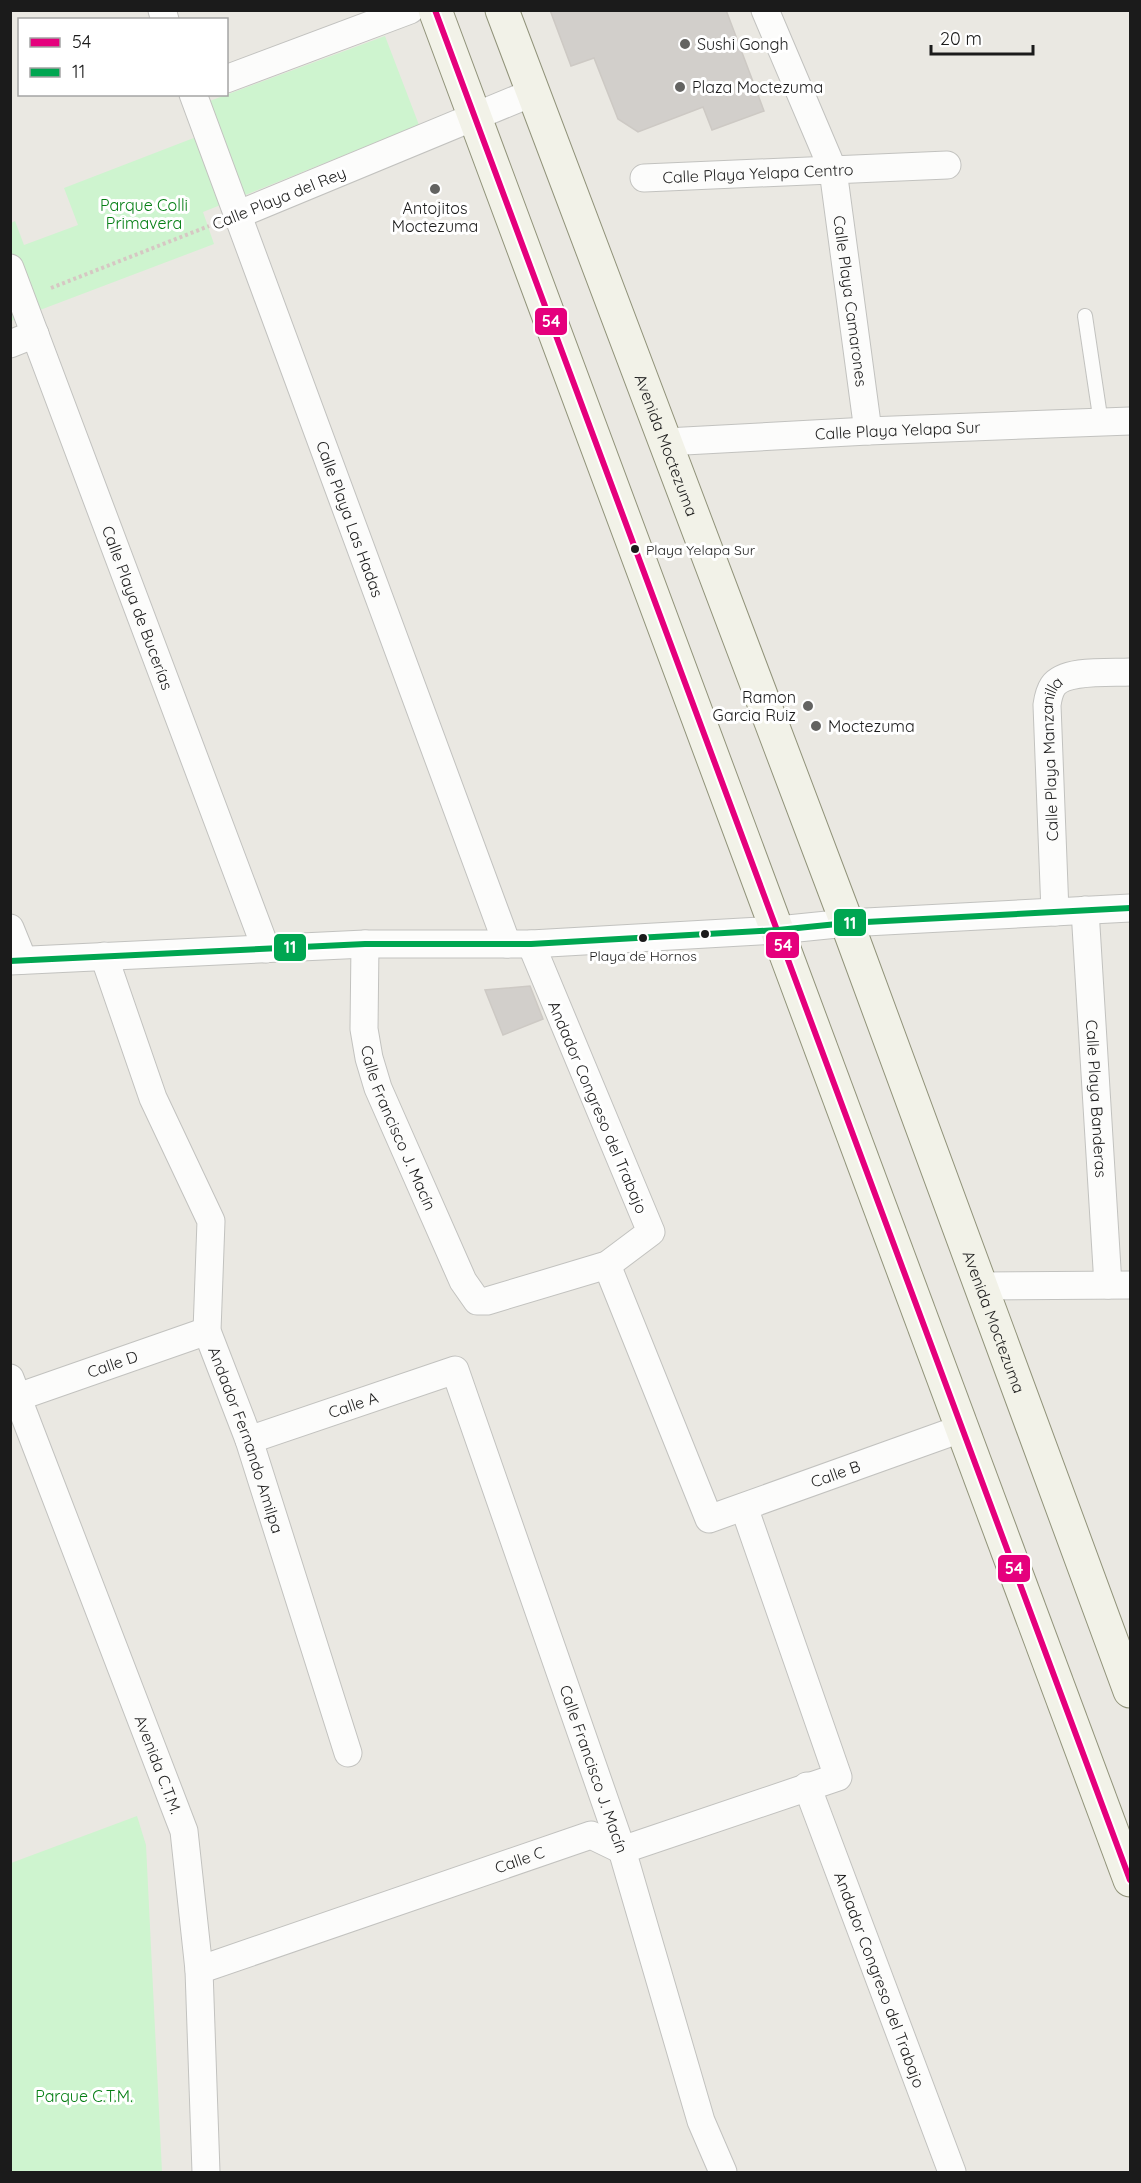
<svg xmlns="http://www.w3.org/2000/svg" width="1141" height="2183" font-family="Quicksand,sans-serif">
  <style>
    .park { fill: #cef4cf }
    .building { fill: #d2cfcb; stroke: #cdc9c4; stroke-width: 1.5 }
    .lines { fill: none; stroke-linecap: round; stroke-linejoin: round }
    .lane-casing { stroke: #c2c2bf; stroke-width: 16 }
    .street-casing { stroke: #c2c2bf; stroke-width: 29 }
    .secondary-casing { stroke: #91937a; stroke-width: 35 }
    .path { stroke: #d6c7c3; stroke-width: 4; stroke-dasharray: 3 3; stroke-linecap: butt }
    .lane { stroke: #fcfcfb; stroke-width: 14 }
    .street { stroke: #fcfcfb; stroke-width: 27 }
    .secondary { stroke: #f2f2e8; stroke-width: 33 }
    .bus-1-casing { stroke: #fff; stroke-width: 10 }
    .bus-2-casing { stroke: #fff; stroke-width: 10 }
    .bus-1 { stroke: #e5007d; stroke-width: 6 }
    .bus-2 { stroke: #00a651; stroke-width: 6 }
    .poi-dot { fill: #636361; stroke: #fff; stroke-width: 2 }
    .bus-dot { fill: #1b1b1b; stroke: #fff; stroke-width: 2 }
    .labels { text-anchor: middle; stroke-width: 6; stroke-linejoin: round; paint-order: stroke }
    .bus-label { font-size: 14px; fill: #1b1b1b; stroke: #fff; text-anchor: start }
    .poi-label { font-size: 16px; fill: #1b1b1b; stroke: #fff; text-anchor: start }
    .street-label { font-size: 16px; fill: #1b1b1b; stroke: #fff }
    .park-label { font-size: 16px; fill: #047e13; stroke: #fff }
    .line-badge { stroke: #fff; stroke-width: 2 }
    .badge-label { font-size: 16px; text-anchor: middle; font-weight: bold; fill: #fff }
  </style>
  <rect width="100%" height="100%" fill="#eae8e2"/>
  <g class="park">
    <polygon points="385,36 419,125 203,212 214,244 11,321 11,223 15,221 24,245 78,225 64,188 217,129 207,102"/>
    <polygon points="137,1816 146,1845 162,2172 11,2172 11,1863"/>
  </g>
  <g class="building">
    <polygon points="550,10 726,10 764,111 712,130 703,107 638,132 618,119 594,58 571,66"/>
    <polygon points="530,986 543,1019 503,1035 485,990"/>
  </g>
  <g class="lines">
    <defs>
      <polyline id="lane" points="1085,316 1101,423"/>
      <g id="street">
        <polyline points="162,10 165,20"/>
        <path id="s1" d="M765,10L833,170L868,431"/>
        <polyline points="226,79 410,10"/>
        <path id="s2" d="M193,94L507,944"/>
        <path id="s3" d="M644,178L947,165"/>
        <polyline points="237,215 534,92"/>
        <path id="s4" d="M10,268L266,949"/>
        <polyline points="10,344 35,334"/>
        <path id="s5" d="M666,442L868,431L1130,421"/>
        <path id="s6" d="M1085,910L1108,1285"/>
        <path id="s7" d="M1055,912L1047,705C1048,698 1049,692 1053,686C1065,669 1110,673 1130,672"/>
        <polyline points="10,928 23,960"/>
        <path id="s8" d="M365,944L364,1029L369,1058L378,1088L463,1281L477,1301H487L607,1265L651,1232L531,944"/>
        <path id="s9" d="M104,956L153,1098L211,1221L207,1331L249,1440L348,1753"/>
        <polyline points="10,961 365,944 531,944 778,930 847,923 1130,908"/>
        <path id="s10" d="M607,1265L709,1519L963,1428"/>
        <polyline points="981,1286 1130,1285"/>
        <path id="s11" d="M10,1378L184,1831L199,1970L206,2172"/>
        <path id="s12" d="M18,1397L207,1331"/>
        <path id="s13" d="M249,1440L455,1370L622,1850L701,2121L723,2172"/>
        <path id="s14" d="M807,1786L952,2172"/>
        <path id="s15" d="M199,1970L591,1835L622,1850L838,1777L744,1507"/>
      </g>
      <g id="secondary">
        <polyline points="435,10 1130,1880"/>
        <path id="s16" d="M502,10L847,923L1130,1691"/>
      </g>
    </defs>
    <use href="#lane" class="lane-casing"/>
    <use href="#street" class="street-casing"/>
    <use href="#secondary" class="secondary-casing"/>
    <polyline class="path" points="51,288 209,226"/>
    <use href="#lane" class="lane"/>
    <use href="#street" class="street"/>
    <use href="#secondary" class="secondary"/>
    <defs>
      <polyline id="bus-1" points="435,10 1130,1880"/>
      <polyline id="bus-2" points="10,961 365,944 531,944 778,930 847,923 1130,908"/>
    </defs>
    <use href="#bus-1" class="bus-1-casing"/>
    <use href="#bus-2" class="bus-2-casing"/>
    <use href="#bus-1" class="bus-1"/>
    <use href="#bus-2" class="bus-2"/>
  </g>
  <g class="poi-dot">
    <circle cx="685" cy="44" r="6"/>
    <circle cx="680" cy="87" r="6"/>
    <circle cx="435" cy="189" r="6"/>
    <circle cx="808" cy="706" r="6"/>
    <circle cx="816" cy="726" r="6"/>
  </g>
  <g class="bus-dot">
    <circle cx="635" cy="549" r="5"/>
    <circle cx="705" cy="934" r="5"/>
    <circle cx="643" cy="938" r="5"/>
  </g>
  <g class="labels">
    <g class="bus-label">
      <text x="646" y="555">Playa Yelapa Sur</text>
      <text x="643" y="961" text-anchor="middle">Playa de Hornos</text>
    </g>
    <g class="poi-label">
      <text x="697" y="50">Sushi Gongh</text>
      <text x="692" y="93">Plaza Moctezuma</text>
      <text x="435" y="214" text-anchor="middle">Antojitos<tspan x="435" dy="18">Moctezuma</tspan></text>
      <text x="796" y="703" text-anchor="end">Ramon<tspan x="796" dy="18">Garcia Ruiz</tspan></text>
      <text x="828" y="732">Moctezuma</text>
    </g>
    <g class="street-label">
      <text dy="6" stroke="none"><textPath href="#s3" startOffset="114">Calle Playa Yelapa Centro</textPath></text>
      <text transform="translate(279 198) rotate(-22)" y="6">Calle Playa del Rey</text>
      <text dy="6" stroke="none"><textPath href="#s1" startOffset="306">Calle Playa Camarones</textPath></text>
      <text dy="6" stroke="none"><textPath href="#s5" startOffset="232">Calle Playa Yelapa Sur</textPath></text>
      <text dy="6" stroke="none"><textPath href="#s16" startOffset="465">Avenida Moctezuma</textPath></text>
      <text dy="6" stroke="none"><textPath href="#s2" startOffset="453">Calle Playa Las Hadas</textPath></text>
      <text dy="6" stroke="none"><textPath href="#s4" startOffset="363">Calle Playa de Bucerías</textPath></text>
      <text dy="6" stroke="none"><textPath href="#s7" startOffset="154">Calle Playa Manzanilla</textPath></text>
      <text dy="6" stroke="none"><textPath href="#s6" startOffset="189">Calle Playa Banderas</textPath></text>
      <text transform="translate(598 1107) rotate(67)" y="6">Andador Congreso del Trabajo</text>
      <text dy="6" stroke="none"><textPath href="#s8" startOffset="190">Calle Francisco J. Macín</textPath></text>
      <text dy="6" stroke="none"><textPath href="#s16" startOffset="1401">Avenida Moctezuma</textPath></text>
      <text dy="6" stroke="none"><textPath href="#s12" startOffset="100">Calle D</textPath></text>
      <text dy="6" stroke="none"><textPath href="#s13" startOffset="110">Calle A</textPath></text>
      <text dy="6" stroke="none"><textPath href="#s9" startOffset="512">Andador Fernando Amilpa</textPath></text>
      <text dy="6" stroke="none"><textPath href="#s10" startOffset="408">Calle B</textPath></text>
      <text dy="6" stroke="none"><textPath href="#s11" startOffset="414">Avenida C.T.M.</textPath></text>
      <text dy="6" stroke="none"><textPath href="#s13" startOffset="640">Calle Francisco J. Macín</textPath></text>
      <text dy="6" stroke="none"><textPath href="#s15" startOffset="339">Calle C</textPath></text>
      <text dy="6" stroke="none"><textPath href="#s14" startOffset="207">Andador Congreso del Trabajo</textPath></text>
    </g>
    <g class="park-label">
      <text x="144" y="211">Parque Colli<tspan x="144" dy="18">Primavera</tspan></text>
      <text x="84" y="2102">Parque C.T.M.</text>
    </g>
  </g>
  <g class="line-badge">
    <rect x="534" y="307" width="34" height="29" rx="6" fill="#e5007d"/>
    <rect x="833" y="908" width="34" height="29" rx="6" fill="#00a651"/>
    <rect x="765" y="931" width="35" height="28" rx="6" fill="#e5007d"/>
    <rect x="273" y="933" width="34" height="29" rx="6" fill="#00a651"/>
    <rect x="997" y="1554" width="34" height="29" rx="6" fill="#e5007d"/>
  </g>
  <g class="badge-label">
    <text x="551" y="327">54</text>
    <text x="850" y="929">11</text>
    <text x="783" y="951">54</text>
    <text x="290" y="953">11</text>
    <text x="1014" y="1574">54</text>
  </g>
  <rect width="1141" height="2183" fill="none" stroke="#1b1b1b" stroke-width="24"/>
  <rect x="18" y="18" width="210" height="78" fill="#ffffff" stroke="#a4a4a4" stroke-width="1.5"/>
  <rect x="30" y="38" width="30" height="9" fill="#e5007d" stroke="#a4a4a4" stroke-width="1.5"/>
  <text x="72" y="48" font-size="18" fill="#1b1b1b">54</text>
  <rect x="30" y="68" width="30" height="9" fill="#00a651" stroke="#a4a4a4" stroke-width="1.5"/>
  <text x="72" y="78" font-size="18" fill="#1b1b1b">11</text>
  <path d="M931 45v9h102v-9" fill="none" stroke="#1b1b1b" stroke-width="3"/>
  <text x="940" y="45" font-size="18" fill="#1b1b1b" stroke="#ffffff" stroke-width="4.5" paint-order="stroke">20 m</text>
</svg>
